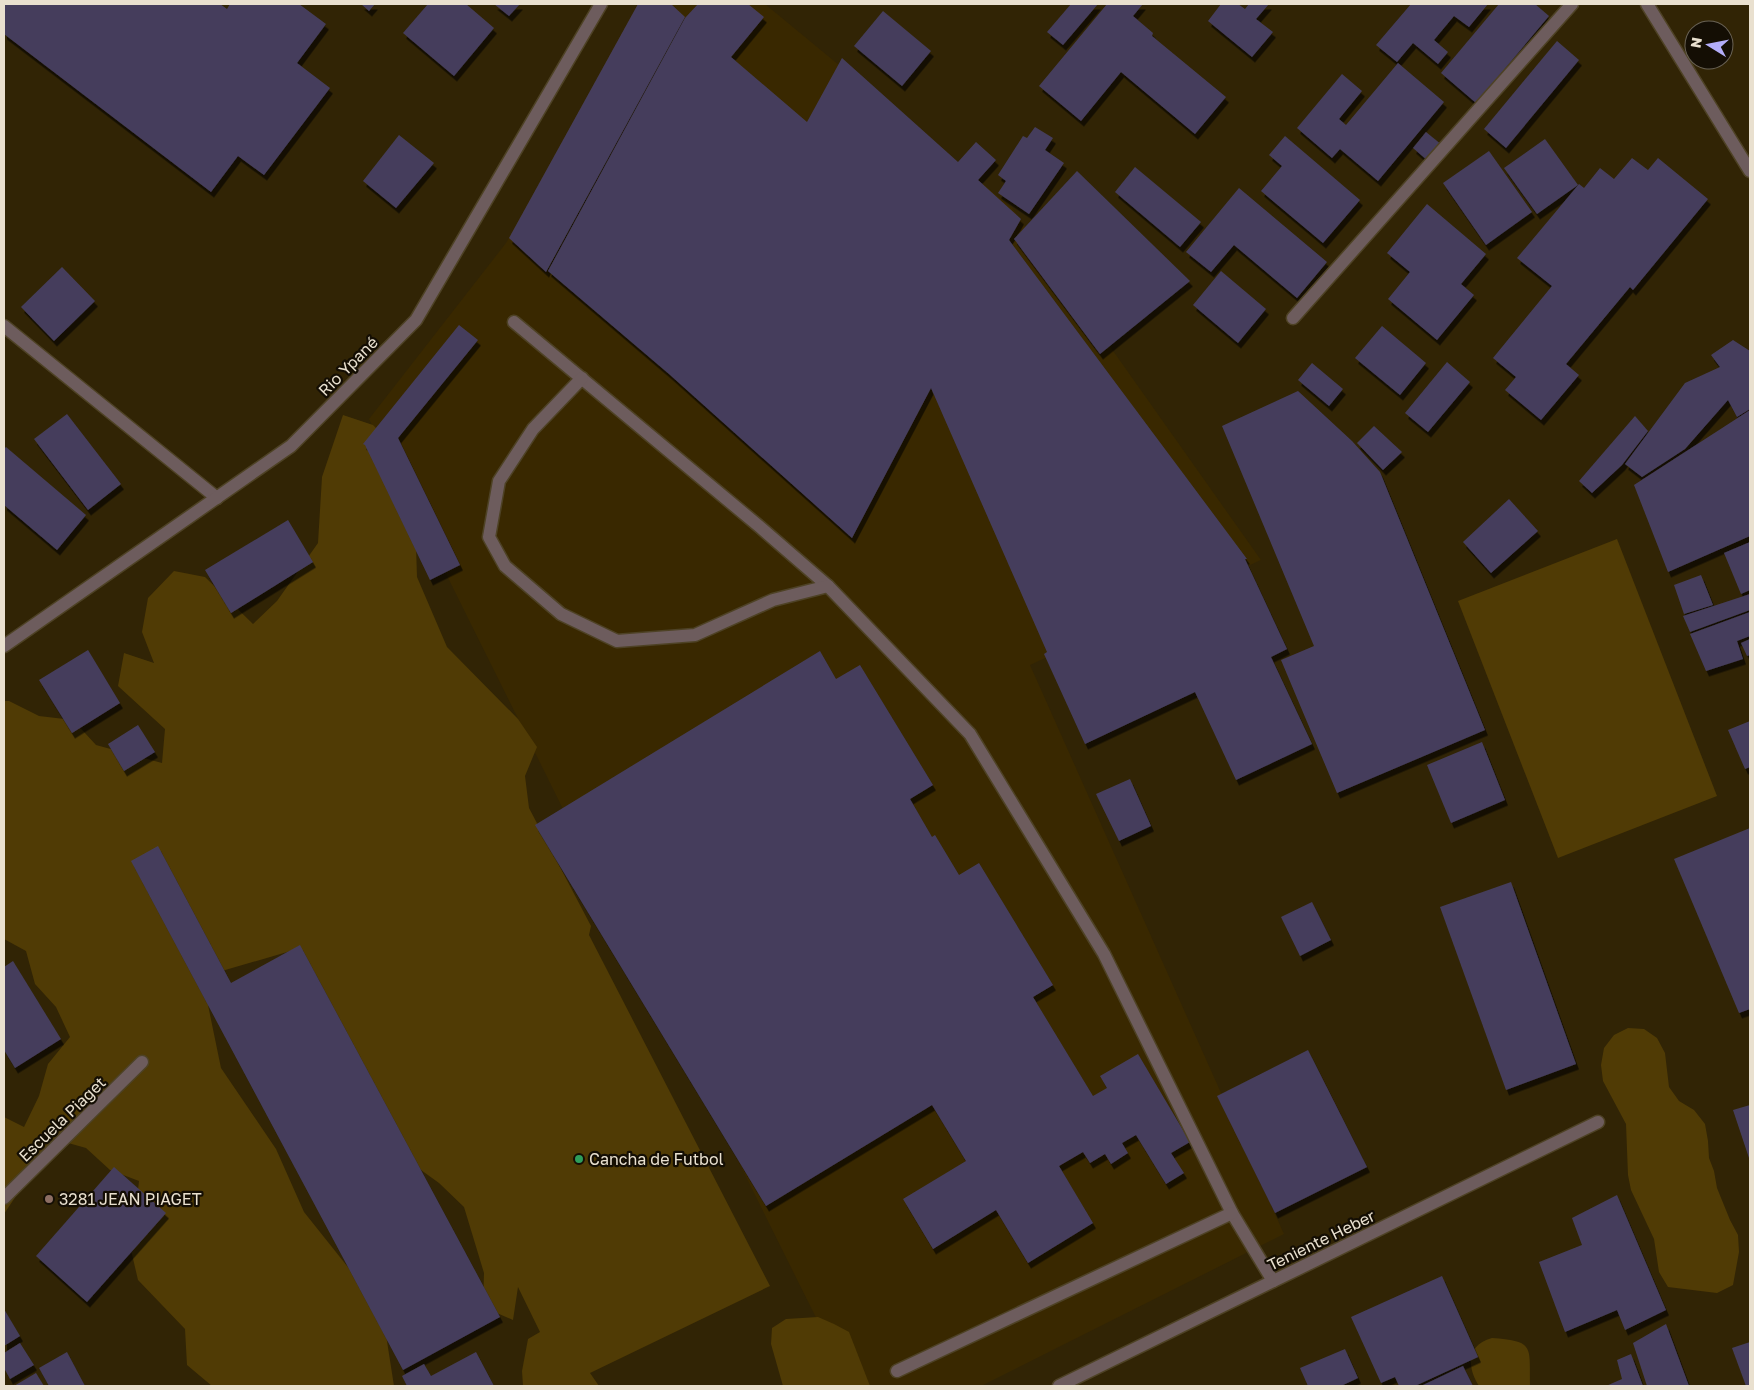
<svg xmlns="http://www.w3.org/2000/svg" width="1754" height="1390" font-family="'Golos Text',sans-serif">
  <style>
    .built { fill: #392800 }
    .green { fill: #503b05 }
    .building { fill: #453e5c; filter: url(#shadow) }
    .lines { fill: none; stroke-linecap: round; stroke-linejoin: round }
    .service-casing { stroke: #4e4225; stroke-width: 15 }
    .minor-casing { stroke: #4e4225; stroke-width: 15 }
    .service { stroke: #6d5c5d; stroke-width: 12 }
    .minor { stroke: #6d5c5d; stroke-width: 12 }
    .leisure-dot { fill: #2e9e5b; stroke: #140e04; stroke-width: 2 }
    .education-dot { fill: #8d6e63; stroke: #140e04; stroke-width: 2 }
    .labels { text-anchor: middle; stroke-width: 4.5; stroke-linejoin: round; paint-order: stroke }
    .street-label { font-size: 16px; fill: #e9e0cf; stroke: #140e04 }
    .poi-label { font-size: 16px; fill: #e9e0cf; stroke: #140e04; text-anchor: start }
  </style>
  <defs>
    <filter id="shadow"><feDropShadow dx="3" dy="5.5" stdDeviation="0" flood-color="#0009"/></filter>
  </defs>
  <rect width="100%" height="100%" fill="#312405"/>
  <polygon class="built" points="638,4 765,4 1012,208 1261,560 1030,665 1284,1234 981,1386 850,1386 369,419 506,243"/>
  <g class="green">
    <polygon points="343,415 373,425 399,452 415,515 417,577 447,647 518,719 537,747 525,776 529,808 591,926 589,935 770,1286 590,1373 599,1386 523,1386 522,1371 528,1339 540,1332 518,1287 513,1320 483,1307 484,1273 464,1207 439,1183 382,1142 349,1039 316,975 294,950 215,973 208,1005 221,1068 276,1149 304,1212 367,1291 384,1322 394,1386 212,1386 187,1365 185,1329 138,1280 131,1250 139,1181 110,1170 86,1148 54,1139 4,1214 4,1117 24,1127 39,1096 48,1064 70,1037 56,1007 35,984 26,951 4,939 4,701 9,701 39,716 73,720 96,745 162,763 165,729 118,686 124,653 154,663 142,632 148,598 174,571 205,577 253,624 277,601 318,543 322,477"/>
    <polygon points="1617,539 1717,796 1558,858 1458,601"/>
    <polygon points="1628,1028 1644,1029 1657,1038 1665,1053 1669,1087 1679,1101 1694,1110 1705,1124 1708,1141 1709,1158 1714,1171 1717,1188 1730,1220 1738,1235 1739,1252 1733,1285 1717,1293 1668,1287 1659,1272 1654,1239 1631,1190 1628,1175 1626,1124 1603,1081 1601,1065 1604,1048 1614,1035"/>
    <polygon points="818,1317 834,1324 849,1332 870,1386 783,1386 771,1344 772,1328 786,1319"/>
    <path d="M1492,1338C1536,1341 1529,1347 1530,1386H1479C1467,1367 1466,1345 1492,1338Z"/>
  </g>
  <g class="building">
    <polygon points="4,4 220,4 227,9 230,4 299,4 326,24 297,63 330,88 264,175 238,156 211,192 4,34"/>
    <polygon points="361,4 375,4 369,11"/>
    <polygon points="428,4 466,4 494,28 454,76 403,33"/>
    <polygon points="494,4 520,4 509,16"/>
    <polygon points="638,4 671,4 685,17 546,272 509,238"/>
    <polygon points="698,4 748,4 764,17 731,57 807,122 842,58 958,162 976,142 996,160 978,180 1021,219 1009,240 1247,559 1245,559 1287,649 1271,657 1312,744 1236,780 1195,692 1085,744 1044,654 1047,652 931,388 852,538 669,374 548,271 685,18"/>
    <polygon points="1071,4 1098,4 1063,45 1047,32"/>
    <polygon points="1107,4 1143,4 1133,16 1153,33 1152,36 1226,97 1195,134 1121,72 1081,121 1039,86"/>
    <polygon points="1221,4 1238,4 1245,9 1249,4 1269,4 1256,19 1273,32 1252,57 1208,21"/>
    <polygon points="1411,4 1488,4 1469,27 1454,16 1434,40 1448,52 1438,64 1413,43 1397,62 1376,45"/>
    <polygon points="1499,4 1535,4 1549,16 1476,103 1441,73"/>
    <polygon points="883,11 931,51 902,86 854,46"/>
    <polygon points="1557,41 1579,60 1506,148 1484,129"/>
    <polygon points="1398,63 1444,102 1378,181 1340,149 1332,158 1297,128 1342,74 1362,91 1339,119 1346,125"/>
    <polygon points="1035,127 1053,138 1045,150 1064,163 1029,214 998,193 1006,181 998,175 1023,136 1027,138"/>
    <polygon points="1426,132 1442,145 1428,161 1413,148"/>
    <polygon points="399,135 434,163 396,208 363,181"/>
    <polygon points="1285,136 1360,200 1323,243 1261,191 1282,166 1269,155"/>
    <polygon points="1545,139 1578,185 1537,214 1504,168"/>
    <polygon points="1489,151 1532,212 1486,245 1443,183"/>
    <polygon points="1632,158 1648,170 1658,158 1708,199 1633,290 1630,287 1566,364 1579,375 1541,420 1505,390 1516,377 1493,358 1552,286 1517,258 1579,184 1584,188 1600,168 1614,179"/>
    <polygon points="1135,167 1201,222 1180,247 1115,192"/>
    <polygon points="1077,171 1190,281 1100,354 1014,239"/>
    <polygon points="1239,188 1327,262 1297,298 1234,245 1211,272 1186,252"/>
    <polygon points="1427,204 1486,254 1461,284 1474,295 1437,340 1388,299 1410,272 1387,253"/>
    <polygon points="62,267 95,301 54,341 21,307"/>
    <polygon points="1221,271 1266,309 1238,343 1193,305"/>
    <polygon points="459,325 478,340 398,438 460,565 430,580 365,445 363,444"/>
    <polygon points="1382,326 1426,363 1400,395 1355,358"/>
    <polygon points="1733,340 1750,351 1750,409 1737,417 1728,400 1685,449 1642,477 1625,464 1685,383 1720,367 1711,355"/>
    <polygon points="1447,362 1470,382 1428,432 1405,413"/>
    <polygon points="1312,363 1343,389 1329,406 1298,380"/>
    <polygon points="1298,391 1352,441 1380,472 1485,730 1337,793 1281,660 1314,646 1222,426"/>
    <polygon points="1750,410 1750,536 1668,572 1634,485"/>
    <polygon points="67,414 121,484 88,510 34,439"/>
    <polygon points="1635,416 1648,431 1622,465 1592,493 1579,481"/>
    <polygon points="1374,426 1402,452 1383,470 1357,443"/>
    <polygon points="6,447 86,515 57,550 4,505 4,449"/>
    <polygon points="1509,499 1538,531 1491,573 1463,542"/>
    <polygon points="288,520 313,562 231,613 205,570"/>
    <polygon points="1750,542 1750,590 1741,594 1724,553"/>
    <polygon points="1701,575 1713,605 1684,614 1674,585"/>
    <polygon points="1750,594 1750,610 1690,632 1683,616"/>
    <polygon points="1750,612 1750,636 1737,641 1743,659 1706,671 1690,634"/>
    <polygon points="1750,639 1750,655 1747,656 1741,643"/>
    <polygon points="88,650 120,703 72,733 39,680"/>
    <polygon points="820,651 836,679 860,665 933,785 910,799 932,837 935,835 959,875 979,863 1053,985 1033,997 1093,1096 1107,1088 1100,1076 1138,1054 1190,1142 1171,1153 1184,1173 1166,1184 1136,1135 1122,1143 1128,1153 1111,1164 1105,1154 1090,1163 1083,1152 1059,1166 1093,1223 1028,1263 996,1210 933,1249 903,1199 966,1161 932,1105 766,1206 535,825"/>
    <polygon points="1750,721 1750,767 1745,769 1728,730"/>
    <polygon points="138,725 155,752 124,771 108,744"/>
    <polygon points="1482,742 1505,800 1451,823 1427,765"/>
    <polygon points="1130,779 1151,826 1119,841 1096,794"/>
    <polygon points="1750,828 1750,1009 1739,1013 1674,859"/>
    <polygon points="158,846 231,983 300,945 500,1317 403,1370 131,861"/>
    <polygon points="1511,882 1576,1064 1506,1090 1440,907"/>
    <polygon points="1312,902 1331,940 1300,956 1281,917"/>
    <polygon points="13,961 61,1039 15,1068 4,1050 4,967"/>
    <polygon points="1308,1050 1367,1167 1275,1213 1217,1096"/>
    <polygon points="1750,1105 1750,1161 1733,1110"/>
    <polygon points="114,1167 166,1213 87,1302 36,1256"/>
    <polygon points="1617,1195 1666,1310 1625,1330 1617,1310 1565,1332 1539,1262 1582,1245 1572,1218"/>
    <polygon points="1442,1276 1478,1357 1415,1386 1399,1386 1395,1377 1381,1383 1351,1317"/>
    <polygon points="4,1309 20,1336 4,1346"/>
    <polygon points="1666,1324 1689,1386 1647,1386 1633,1343"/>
    <polygon points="1750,1342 1750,1386 1746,1386 1732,1348"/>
    <polygon points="20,1343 34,1365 10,1379 4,1368 4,1353"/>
    <polygon points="1345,1349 1358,1378 1341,1386 1308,1386 1300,1368"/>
    <polygon points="67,1352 85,1386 49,1386 39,1368"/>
    <polygon points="476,1352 494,1386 407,1386 402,1376 424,1364 431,1376"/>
    <polygon points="1631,1354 1643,1386 1606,1386 1622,1379 1617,1360"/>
    <polygon points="1463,1366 1473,1386 1421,1386"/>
    <polygon points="36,1373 44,1386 14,1386"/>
  </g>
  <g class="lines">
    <defs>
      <g id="service">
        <polyline points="514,322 760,527 828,586 970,734 1104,954 1232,1213 1273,1281"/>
        <polyline points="4,326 217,498"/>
        <polyline points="582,378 533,429 499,481 489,537 505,566 561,614 617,641 695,635 773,600 828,586"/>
        <polyline points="897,1371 1232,1213"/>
      </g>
      <g id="minor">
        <polyline points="1647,4 1750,171"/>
        <polyline points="1293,318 1572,4"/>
        <polyline points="4,646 291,446 416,320 601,4"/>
        <polyline points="4,1198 142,1062"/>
        <polyline points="1059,1386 1598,1122"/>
      </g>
    </defs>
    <use href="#service" class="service-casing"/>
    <use href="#minor" class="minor-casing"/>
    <use href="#service" class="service"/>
    <use href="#minor" class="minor"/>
  </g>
  <circle class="leisure-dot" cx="579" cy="1159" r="5"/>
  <circle class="education-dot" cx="49" cy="1199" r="5"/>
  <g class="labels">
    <g class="street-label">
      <text transform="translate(348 366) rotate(-45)" y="6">Rio Ypané</text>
      <text transform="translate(62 1119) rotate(-44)" y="6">Escuela Piaget</text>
      <text transform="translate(1321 1240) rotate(-26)" y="6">Teniente Heber</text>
    </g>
    <g class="poi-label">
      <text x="589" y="1165">Cancha de Futbol</text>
      <text x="59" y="1205">3281 JEAN PIAGET</text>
    </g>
  </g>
  <rect width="1754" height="1390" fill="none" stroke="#e9e0cf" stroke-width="10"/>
  <g transform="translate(1709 45) rotate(280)"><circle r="24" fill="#140e04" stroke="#696255"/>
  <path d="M0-4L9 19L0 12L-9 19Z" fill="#b3adf9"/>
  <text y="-8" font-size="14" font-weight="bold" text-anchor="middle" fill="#e9e0cf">N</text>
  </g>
</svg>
